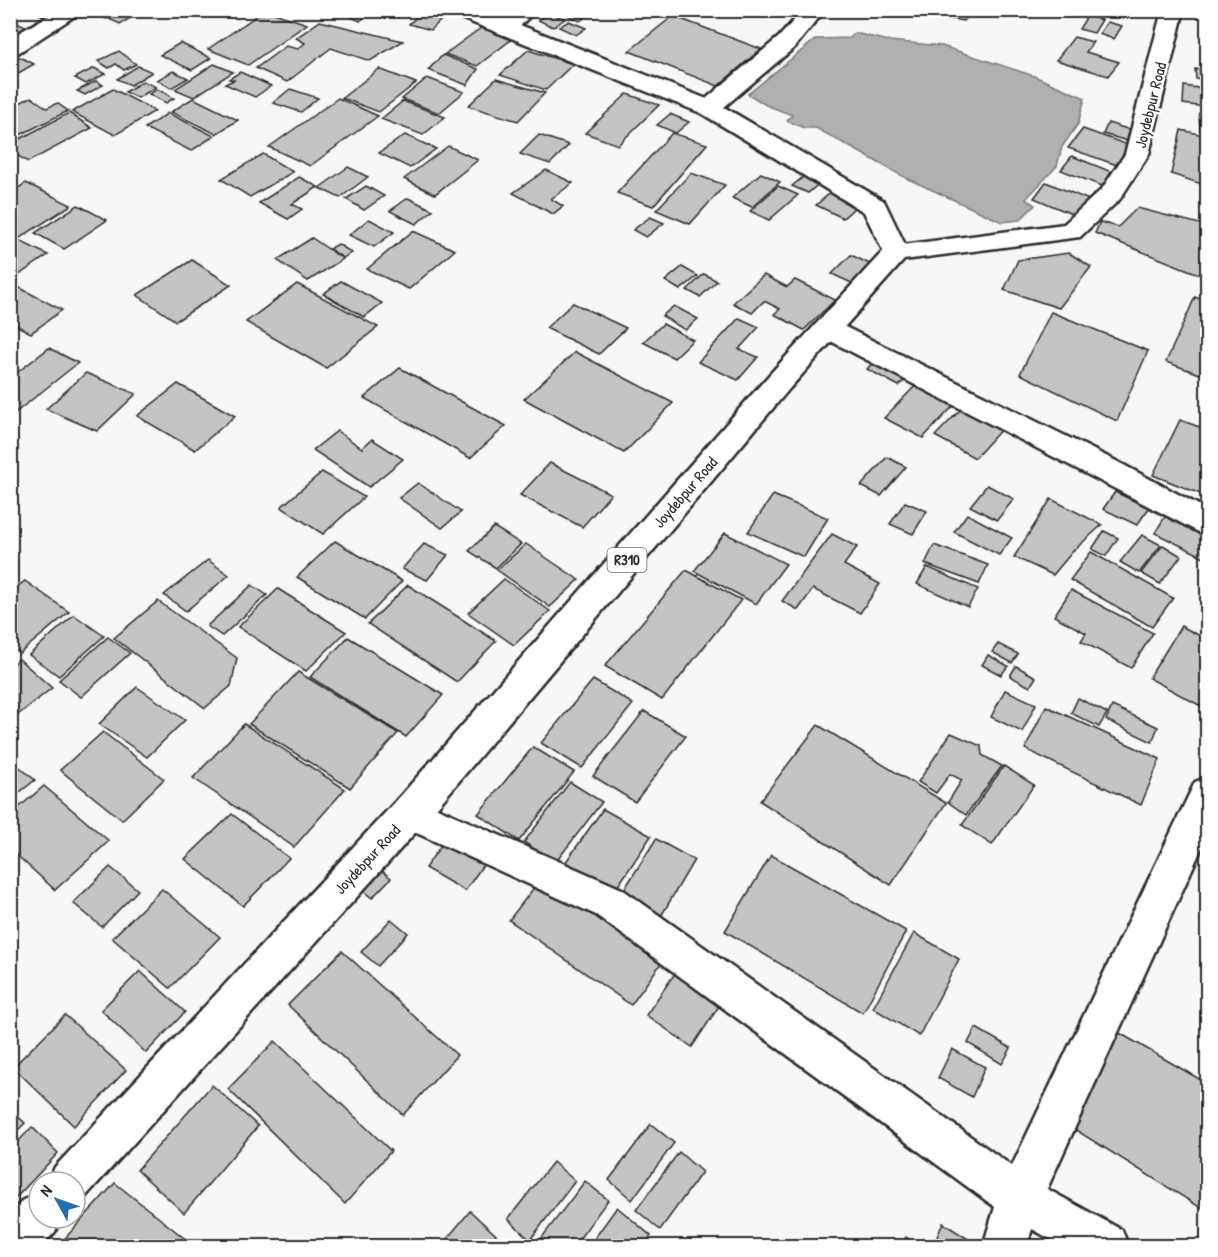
<svg xmlns="http://www.w3.org/2000/svg" width="1218" height="1257" font-family="'Patrick Hand',sans-serif">
  <style>
    .water { fill: #b0b0b0; stroke: #7b7b7b; stroke-width: 1.5 }
    .building { fill: #c4c4c4; stroke: #2b2b2b; stroke-width: 1.5 }
    .lines { fill: none; stroke-linecap: round; stroke-linejoin: round }
    .minor-casing { stroke: #2b2b2b; stroke-width: 5 }
    .tertiary-casing { stroke: #2b2b2b; stroke-width: 5 }
    .primary-casing { stroke: #2b2b2b; stroke-width: 5 }
    .minor { fill: #fff; fill-rule: evenodd }
    .tertiary { fill: #fff; fill-rule: evenodd }
    .primary { fill: #fff; fill-rule: evenodd }
    .labels { text-anchor: middle; stroke-width: 5; stroke-linejoin: round; paint-order: stroke }
    .shield { fill: #fff; stroke: #6b6b6b; stroke-width: 1.5 }
    .shield-label { font-size: 15px; font-weight: bold; fill: #2b2b2b }
    .street-label { font-size: 16px; fill: #2b2b2b; stroke: #fff }
  </style>
  <rect width="100%" height="100%" fill="#f7f7f7"/>
  <filter id="ink" filterUnits="userSpaceOnUse"><feTurbulence type="fractalNoise" baseFrequency=".0167" numOctaves="2"/><feDisplacementMap in="SourceGraphic" scale="12" xChannelSelector="R" yChannelSelector="G"/><feConvolveMatrix kernelMatrix="1 2 1 2 8 2 1 2 1" color-interpolation-filters="sRGB"/></filter>
  <g filter="url(#ink)">
    <polygon class="water" points="855,33 889,41 942,46 1034,76 1085,98 1078,124 1062,147 1057,166 1026,199 1035,205 1020,220 1002,222 906,178 816,128 804,128 787,121 792,115 766,105 748,94 816,39 850,38"/>
    <g class="building">
      <polygon points="31,10 66,10 50,19"/>
      <polygon points="100,10 122,10 106,19 95,13"/>
      <polygon points="124,10 145,10 120,24 109,19"/>
      <polygon points="265,10 307,24 248,65 208,49"/>
      <polygon points="334,10 374,10 360,21"/>
      <polygon points="570,10 595,10 580,21 565,14"/>
      <polygon points="899,10 974,10 963,21"/>
      <polygon points="422,12 443,18 431,30 409,24"/>
      <polygon points="550,13 565,19 553,27 538,20"/>
      <polygon points="673,16 761,49 718,86 629,51"/>
      <polygon points="1087,16 1102,20 1094,33 1079,29"/>
      <polygon points="10,20 28,28 10,38"/>
      <polygon points="320,21 403,41 370,61 331,48 287,82 256,68 286,46 298,49 305,43 296,38"/>
      <polygon points="569,21 586,28 576,35 559,27"/>
      <polygon points="1107,22 1122,26 1114,39 1099,34"/>
      <polygon points="485,25 516,36 477,66 445,54"/>
      <polygon points="1074,37 1093,42 1086,52 1119,62 1108,76 1056,60"/>
      <polygon points="180,43 211,58 192,70 160,55"/>
      <polygon points="528,50 573,64 546,90 500,75"/>
      <polygon points="119,51 136,64 124,70 116,64 109,68 98,61"/>
      <polygon points="443,55 478,69 467,85 428,70"/>
      <polygon points="20,57 34,64 10,78 10,63"/>
      <polygon points="214,64 233,72 194,97 175,89"/>
      <polygon points="138,66 152,72 131,85 117,79"/>
      <polygon points="94,68 105,74 86,84 75,78"/>
      <polygon points="379,69 416,83 379,112 342,98"/>
      <polygon points="1195,69 1208,70 1208,80 1196,79"/>
      <polygon points="173,71 188,78 171,88 157,80"/>
      <polygon points="240,72 271,86 255,97 225,84 234,80 229,79"/>
      <polygon points="427,78 464,92 439,113 402,99"/>
      <polygon points="496,79 545,93 518,121 468,106"/>
      <polygon points="96,81 103,85 85,95 77,91"/>
      <polygon points="143,81 156,87 138,98 125,92"/>
      <polygon points="1184,86 1205,89 1205,107 1183,104"/>
      <polygon points="113,89 155,111 115,135 72,112"/>
      <polygon points="157,89 174,98 166,103 149,94"/>
      <polygon points="290,89 318,98 301,112 273,103"/>
      <polygon points="627,94 659,105 618,145 585,133"/>
      <polygon points="31,97 47,108 57,103 68,111 10,140 10,108"/>
      <polygon points="193,98 238,120 216,134 171,112"/>
      <polygon points="338,98 378,116 310,166 269,147"/>
      <polygon points="403,101 445,117 423,135 381,119"/>
      <polygon points="69,113 92,128 28,162 10,151 10,144"/>
      <polygon points="168,113 214,136 191,151 145,128"/>
      <polygon points="1199,113 1208,114 1208,132 1200,130"/>
      <polygon points="670,114 689,122 676,133 657,125"/>
      <polygon points="1108,123 1140,133 1135,143 1103,134"/>
      <polygon points="1083,129 1131,146 1117,165 1068,148"/>
      <polygon points="1181,130 1208,136 1208,186 1171,174"/>
      <polygon points="672,133 707,144 653,206 617,193"/>
      <polygon points="405,135 436,149 410,168 379,153"/>
      <polygon points="539,135 569,145 550,164 520,154"/>
      <polygon points="448,146 478,160 435,194 404,179"/>
      <polygon points="263,154 293,172 250,197 221,179"/>
      <polygon points="1072,156 1114,173 1102,186 1061,170"/>
      <polygon points="348,167 368,177 340,198 319,188"/>
      <polygon points="546,170 573,183 551,199 563,206 553,214 513,193"/>
      <polygon points="691,173 725,185 690,224 656,210"/>
      <polygon points="761,173 780,182 752,207 732,198"/>
      <polygon points="807,174 822,181 808,193 792,186"/>
      <polygon points="299,177 318,187 292,204 302,209 288,219 259,203"/>
      <polygon points="1046,182 1089,200 1074,215 1034,198"/>
      <polygon points="26,183 71,205 20,238 10,234 10,193"/>
      <polygon points="366,186 384,196 364,210 346,199"/>
      <polygon points="778,186 798,195 769,220 750,211"/>
      <polygon points="835,189 862,201 843,218 816,205"/>
      <polygon points="408,198 433,210 416,224 390,211"/>
      <polygon points="78,205 107,220 64,249 35,233"/>
      <polygon points="1137,208 1208,226 1208,264 1201,275 1095,233 1100,222 1118,227"/>
      <polygon points="650,217 664,223 646,237 633,230"/>
      <polygon points="369,219 394,232 374,247 349,235"/>
      <polygon points="413,231 455,250 409,289 367,269"/>
      <polygon points="14,238 48,255 10,281 10,240"/>
      <polygon points="312,238 343,259 308,281 277,260"/>
      <polygon points="338,244 352,253 343,258 329,249"/>
      <polygon points="1069,253 1091,267 1059,308 1004,290 1018,260"/>
      <polygon points="851,255 874,266 856,285 832,274"/>
      <polygon points="192,260 231,285 176,321 137,295"/>
      <polygon points="682,267 698,276 680,290 665,281"/>
      <polygon points="704,274 717,281 700,297 687,290"/>
      <polygon points="764,275 787,287 795,280 835,300 804,330 774,314 780,309 764,301 752,313 733,303"/>
      <polygon points="341,281 382,303 364,317 323,294"/>
      <polygon points="297,284 378,327 326,368 246,322"/>
      <polygon points="20,288 62,310 31,333 10,322 10,294"/>
      <polygon points="1195,297 1208,302 1208,377 1166,362"/>
      <polygon points="573,303 626,328 599,354 546,328"/>
      <polygon points="674,306 698,319 685,330 662,316"/>
      <polygon points="1051,312 1148,351 1117,421 1020,374"/>
      <polygon points="739,318 759,327 739,349 758,357 738,380 698,362"/>
      <polygon points="663,324 693,340 674,358 643,342"/>
      <polygon points="49,348 78,363 15,413 10,411 10,378"/>
      <polygon points="575,352 673,403 624,453 524,399"/>
      <polygon points="876,359 909,376 899,386 867,369"/>
      <polygon points="400,368 506,426 470,458 364,398"/>
      <polygon points="86,373 136,394 97,431 46,409"/>
      <polygon points="921,380 959,400 923,438 884,418"/>
      <polygon points="178,384 235,416 195,450 137,416"/>
      <polygon points="967,403 1006,424 975,458 935,436"/>
      <polygon points="1180,420 1208,430 1208,487 1203,495 1153,475"/>
      <polygon points="337,431 362,448 372,439 403,459 369,487 313,450"/>
      <polygon points="887,457 906,467 881,496 861,486"/>
      <polygon points="550,463 611,494 582,527 520,495"/>
      <polygon points="322,472 364,497 323,534 281,507"/>
      <polygon points="418,483 461,512 442,528 399,498"/>
      <polygon points="987,485 1014,499 997,520 970,506"/>
      <polygon points="1115,492 1149,508 1137,525 1103,509"/>
      <polygon points="773,495 828,518 804,557 748,532"/>
      <polygon points="1051,499 1102,525 1073,551 1053,575 1014,557"/>
      <polygon points="905,502 927,511 913,534 890,524"/>
      <polygon points="967,514 1012,538 999,555 954,532"/>
      <polygon points="1166,515 1208,535 1208,559 1155,533"/>
      <polygon points="494,527 521,544 496,568 469,551"/>
      <polygon points="1104,531 1118,538 1106,556 1092,549"/>
      <polygon points="725,533 786,564 756,604 694,571"/>
      <polygon points="832,534 857,547 844,565 880,584 860,613 813,589 798,610 782,601"/>
      <polygon points="1142,535 1161,545 1139,573 1120,562"/>
      <polygon points="335,541 402,581 365,619 297,577"/>
      <polygon points="424,544 448,555 427,580 402,569"/>
      <polygon points="526,544 579,580 550,607 497,570"/>
      <polygon points="934,545 988,565 979,584 925,564"/>
      <polygon points="1163,545 1181,556 1160,584 1141,573"/>
      <polygon points="1091,552 1173,598 1152,627 1070,580"/>
      <polygon points="208,560 229,575 186,611 164,595"/>
      <polygon points="927,567 978,589 968,607 917,584"/>
      <polygon points="686,570 741,600 662,700 605,666"/>
      <polygon points="504,579 550,611 514,645 468,613"/>
      <polygon points="25,581 69,612 20,653 10,646 10,592"/>
      <polygon points="252,585 267,595 222,636 207,626"/>
      <polygon points="408,585 496,641 457,682 368,624"/>
      <polygon points="278,589 346,632 306,671 238,627"/>
      <polygon points="1071,590 1153,633 1131,668 1081,641 1086,633 1054,616"/>
      <polygon points="158,601 237,658 231,686 205,708 114,638"/>
      <polygon points="74,615 104,636 59,676 29,655"/>
      <polygon points="1181,626 1208,640 1208,710 1149,678"/>
      <polygon points="108,637 130,653 81,697 59,680"/>
      <polygon points="348,637 443,695 406,737 310,677"/>
      <polygon points="998,644 1018,654 1012,663 992,652"/>
      <polygon points="988,655 1008,666 1001,675 982,665"/>
      <polygon points="19,659 52,688 10,721 10,666"/>
      <polygon points="1016,666 1036,677 1030,687 1010,676"/>
      <polygon points="298,672 398,733 350,788 249,724"/>
      <polygon points="593,680 633,704 582,768 541,743"/>
      <polygon points="137,687 185,720 147,757 99,724"/>
      <polygon points="1005,690 1036,704 1022,732 991,717"/>
      <polygon points="1078,698 1107,713 1099,727 1071,713"/>
      <polygon points="1046,706 1160,759 1141,805 1025,749"/>
      <polygon points="1112,706 1158,727 1152,742 1106,720"/>
      <polygon points="644,711 686,736 635,802 593,776"/>
      <polygon points="244,724 345,789 294,847 193,778"/>
      <polygon points="818,725 946,803 891,885 760,801"/>
      <polygon points="103,732 164,779 122,820 60,770"/>
      <polygon points="951,733 981,746 982,755 1002,766 966,815 948,802 962,780 950,774 936,793 918,782"/>
      <polygon points="533,747 574,772 519,841 478,814"/>
      <polygon points="10,759 35,780 10,800"/>
      <polygon points="1004,766 1034,785 992,845 962,825"/>
      <polygon points="570,782 602,802 555,863 524,842"/>
      <polygon points="44,786 109,841 55,890 10,849 10,815"/>
      <polygon points="603,809 651,836 612,895 563,866"/>
      <polygon points="232,814 289,858 243,906 185,859"/>
      <polygon points="447,837 487,859 465,891 425,868"/>
      <polygon points="656,839 694,860 660,918 620,896"/>
      <polygon points="771,855 906,931 863,1013 725,931"/>
      <polygon points="110,867 138,890 102,927 73,903"/>
      <polygon points="381,870 391,878 372,898 362,890"/>
      <polygon points="543,876 665,958 631,1005 509,920"/>
      <polygon points="162,889 220,937 170,988 112,938"/>
      <polygon points="391,919 408,933 378,966 361,952"/>
      <polygon points="914,933 959,959 919,1036 873,1008"/>
      <polygon points="342,951 457,1055 403,1115 288,1005"/>
      <polygon points="680,966 725,997 692,1047 646,1015"/>
      <polygon points="140,971 185,1012 146,1053 101,1010"/>
      <polygon points="65,1015 126,1070 74,1126 13,1067"/>
      <polygon points="1109,1027 1208,1084 1208,1191 1201,1208 1066,1124"/>
      <polygon points="976,1028 1011,1048 1002,1064 968,1043"/>
      <polygon points="275,1041 391,1151 345,1204 228,1089"/>
      <polygon points="952,1049 985,1067 972,1097 938,1078"/>
      <polygon points="212,1085 258,1126 184,1213 137,1170"/>
      <polygon points="10,1109 25,1123 10,1138"/>
      <polygon points="651,1124 674,1143 632,1200 609,1180"/>
      <polygon points="32,1127 58,1153 10,1204 10,1150"/>
      <polygon points="679,1152 702,1172 660,1230 636,1210"/>
      <polygon points="553,1162 575,1181 530,1240 508,1219"/>
      <polygon points="585,1181 608,1200 574,1246 548,1246 540,1240"/>
      <polygon points="115,1183 193,1245 58,1246"/>
      <polygon points="617,1207 651,1236 644,1246 589,1246"/>
      <polygon points="470,1211 508,1246 441,1246"/>
      <polygon points="943,1223 979,1246 933,1246"/>
      <polygon points="906,1237 919,1246 901,1246"/>
    </g>
    <g class="lines">
      <defs>
        <g id="minor">
          <polygon points="58,10 84,10 18,53 10,55 10,38"/>
          <polygon points="512,10 536,10 514,32 498,32 495,27"/>
          <polygon points="803,10 825,10 795,47 717,113 701,113 697,108 701,103 779,37"/>
          <polygon points="829,319 1118,462 1208,510 1208,537 819,335 815,328 819,321"/>
          <polygon points="1208,777 1208,834 1047,1189 1122,1230 1128,1246 1063,1246 1032,1229 1027,1246 983,1246 995,1207 596,915 397,824 392,812 397,800 410,796 622,889 1012,1166 1195,782"/>
        </g>
        <polygon id="tertiary" points="451,10 482,10 717,103 884,201 909,253 905,259 896,261 887,259 864,212 701,113 453,15"/>
        <g id="primary">
          <polygon points="1162,10 1184,10 1149,154 1120,199 1080,237 904,260 790,388 423,824 85,1197 75,1202 75,1182 48,1182 55,1167 397,800 770,374 887,247 1064,224 1102,189 1125,154"/>
          <polygon points="39,1194 39,1218 60,1218 55,1232 41,1246 10,1246 10,1214 23,1200"/>
        </g>
      </defs>
      <use href="#minor" class="minor-casing"/>
      <use href="#tertiary" class="tertiary-casing"/>
      <use href="#primary" class="primary-casing"/>
      <use href="#minor" class="minor"/>
      <use href="#tertiary" class="tertiary"/>
      <use href="#primary" class="primary"/>
    </g>
  </g>
  <g class="labels">
    <rect class="shield" x="607.5" y="548" width="39" height="24" rx="4.5"/>
    <g class="shield-label">
      <text x="627" y="565">R310</text>
    </g>
    <g class="street-label">
      <text transform="translate(1150 105) rotate(-76)" y="6">Joydebpur Road</text>
      <text transform="translate(685 492) rotate(-49)" y="6">Joydebpur Road</text>
      <text transform="translate(367 859) rotate(-47)" y="6">Joydebpur Road</text>
    </g>
  </g>
  <rect width="1218" height="1257" fill="none" stroke="#fff" stroke-width="36"/>
  <rect x="18" y="18" width="1182" height="1221" fill="none" stroke="#2b2b2b" stroke-width="2" filter="url(#ink)"/>
  <g transform="translate(57 1200) rotate(310)"><circle r="28" fill="#ffffff" stroke="#aaaaaa" stroke-width="1.5"/>
  <path d="M0-4.5L10 22L0 15L-10 22Z" fill="#1f6fb2"/>
  <text y="-9" font-size="16" font-weight="bold" text-anchor="middle" fill="#2b2b2b">N</text>
  </g>
</svg>
